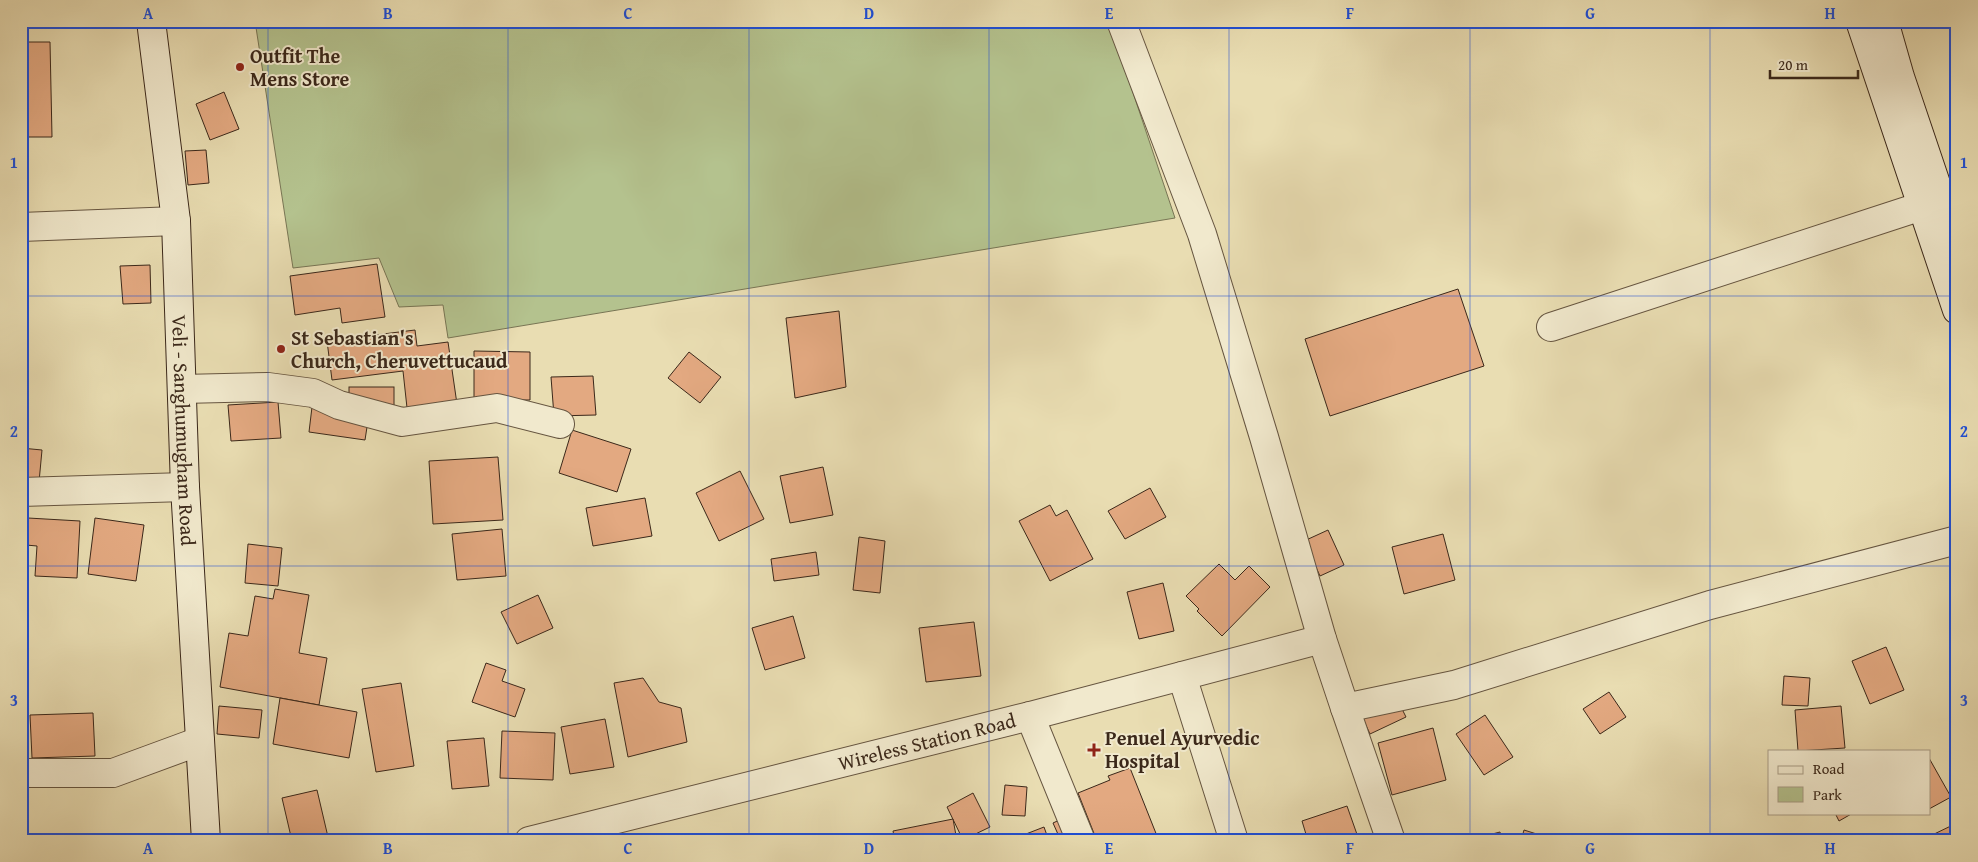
<svg xmlns="http://www.w3.org/2000/svg" width="1978" height="862" font-family="'Gentium Book Plus',serif">
  <style>
    .green { fill: #b4c28e; stroke: #787554 }
    .building { fill: #e3a981; stroke: #3b281a }
    .lines { fill: none; stroke-linecap: round; stroke-linejoin: round }
    .lane-casing { stroke: #665540; stroke-width: 18 }
    .street-casing { stroke: #665540; stroke-width: 30 }
    .secondary-casing { stroke: #3b281a; stroke-width: 30 }
    .lane { stroke: #f1e9cd; stroke-width: 15 }
    .street { stroke: #f1e9cd; stroke-width: 28 }
    .secondary { stroke: #f1e9cd; stroke-width: 28 }
    .grid { fill: none; stroke: #1d4ed8; stroke-width: 1; stroke-opacity: 0.55 }
    .poi-dot { fill: #8f2418; stroke: #f1e9cd; stroke-width: 2 }
    .labels { text-anchor: middle; stroke-width: 4; stroke-linejoin: round; paint-order: stroke }
    .poi-label { font-size: 20px; font-weight: bold; fill: #3b281a; stroke: #f1e9cd; text-anchor: start }
    .street-label { font-size: 20px; fill: #3b281a; stroke: #f1e9cd }
    .neatline { fill: none; stroke: #1d4ed8; stroke-width: 2 }
    .grid-label { font-size: 16px; text-anchor: middle; font-weight: bold; fill: #1d4ed8 }
  </style>
  <rect width="100%" height="100%" fill="#e9ddb2"/>
  <filter id="stains"><feTurbulence type="fractalNoise" baseFrequency=".004" numOctaves="4"/><feColorMatrix values="0 0 0 0 .2 0 0 0 0 .09 0 0 0 0 .02 0 0 0 .5 -.17"/></filter>
  <radialGradient id="worn" r=".72"><stop offset=".6" stop-color="#630" stop-opacity="0"/><stop offset="1" stop-color="#630" stop-opacity=".3"/></radialGradient>
  <polygon class="green" points="255,21 1109,21 1175,218 448,338 443,305 399,307 379,258 293,268"/>
  <g class="building">
    <polygon points="1143,21 1182,21 1144,27"/>
    <polygon points="21,42 50,42 52,137 21,137"/>
    <polygon points="224,92 239,129 210,140 196,104"/>
    <polygon points="206,150 209,183 188,185 185,151"/>
    <polygon points="377,264 385,317 342,323 340,308 295,315 290,276"/>
    <polygon points="150,265 151,303 123,304 120,266"/>
    <polygon points="1458,289 1484,366 1330,416 1305,339"/>
    <polygon points="839,311 846,387 795,398 786,318"/>
    <polygon points="415,330 417,346 448,342 458,411 408,417 403,371 332,380 327,341"/>
    <polygon points="474,351 530,352 530,400 474,400"/>
    <polygon points="689,352 721,377 700,403 668,378"/>
    <polygon points="593,376 596,415 554,416 551,377"/>
    <rect x="349" y="387" width="45" height="19"/>
    <polygon points="278,402 281,438 231,441 228,405"/>
    <polygon points="312,407 369,414 365,440 309,432"/>
    <polygon points="572,430 631,449 617,492 559,473"/>
    <polygon points="21,448 42,450 39,482 21,481"/>
    <polygon points="498,457 503,520 433,524 429,461"/>
    <polygon points="823,467 833,515 790,523 780,476"/>
    <polygon points="740,471 764,519 719,541 696,493"/>
    <polygon points="1150,488 1166,517 1125,539 1108,511"/>
    <polygon points="645,498 652,536 593,546 586,508"/>
    <polygon points="1050,505 1056,516 1067,510 1093,559 1050,581 1019,521"/>
    <polygon points="28,518 80,521 77,578 35,576 37,546 26,545"/>
    <polygon points="95,518 144,525 136,581 88,574"/>
    <polygon points="502,529 506,576 457,580 452,534"/>
    <polygon points="1328,530 1344,565 1320,576 1304,541"/>
    <polygon points="1443,534 1455,580 1404,594 1392,547"/>
    <polygon points="859,537 885,541 880,593 853,590"/>
    <polygon points="248,544 282,548 278,586 245,583"/>
    <polygon points="816,552 819,575 774,581 771,559"/>
    <polygon points="1219,564 1235,580 1249,566 1270,587 1222,636 1197,611 1199,609 1186,596"/>
    <polygon points="1163,583 1174,631 1139,639 1127,592"/>
    <polygon points="275,589 309,595 299,653 327,658 319,705 220,687 229,633 248,636 255,596 273,599"/>
    <polygon points="538,595 553,628 517,644 501,612"/>
    <polygon points="793,616 805,658 765,670 752,628"/>
    <polygon points="974,622 981,676 926,682 919,628"/>
    <polygon points="1886,647 1904,690 1870,704 1852,661"/>
    <polygon points="486,663 506,670 502,681 525,689 515,717 472,702"/>
    <polygon points="1784,676 1810,678 1808,706 1782,705"/>
    <polygon points="643,678 659,702 681,708 687,742 628,757 614,683"/>
    <polygon points="401,683 414,766 376,772 362,689"/>
    <polygon points="1609,692 1626,717 1600,734 1583,709"/>
    <polygon points="280,698 357,712 349,758 273,744"/>
    <polygon points="1399,703 1406,717 1370,734 1363,719"/>
    <polygon points="219,706 262,710 259,738 217,734"/>
    <polygon points="1841,706 1845,748 1798,751 1795,710"/>
    <polygon points="93,713 95,756 32,758 30,715"/>
    <polygon points="1485,715 1513,757 1484,775 1456,734"/>
    <polygon points="605,719 614,767 570,774 561,727"/>
    <polygon points="1433,728 1446,780 1392,795 1378,743"/>
    <polygon points="502,731 555,733 553,780 500,778"/>
    <polygon points="484,738 489,786 452,789 447,741"/>
    <polygon points="1929,758 1951,797 1929,809"/>
    <polygon points="1130,768 1159,841 1136,841 1134,836 1121,841 1097,841 1078,793 1110,780 1108,776"/>
    <polygon points="1005,785 1027,787 1025,816 1002,815"/>
    <polygon points="317,790 328,837 311,841 292,841 282,798"/>
    <polygon points="973,793 990,827 963,840 947,807"/>
    <polygon points="1347,806 1359,840 1308,841 1302,821"/>
    <polygon points="1835,813 1853,813 1839,821"/>
    <polygon points="1068,816 1074,841 1061,841 1053,823"/>
    <polygon points="953,819 957,841 895,841 893,831"/>
    <polygon points="1957,823 1957,841 1930,841 1928,837"/>
    <polygon points="1044,827 1049,841 1008,841"/>
    <polygon points="1524,830 1543,836 1542,841 1521,841"/>
    <polygon points="1500,832 1502,841 1465,841"/>
  </g>
  <g class="lines">
    <defs>
      <polyline id="lane" points="1956,21 1957,23"/>
      <g id="street">
        <polyline points="1121,21 1202,234 1264,437 1322,639 1345,708 1454,685 1710,605 1957,540"/>
        <polyline points="21,227 176,221"/>
        <polyline points="1551,327 1922,206"/>
        <polyline points="182,389 268,387 313,393 339,405 402,422 497,408 560,424"/>
        <polyline points="21,492 185,487"/>
        <polyline points="1182,676 1234,841"/>
        <polyline points="1345,708 1391,841"/>
        <polyline points="1030,716 1081,841"/>
        <polyline points="21,773 113,773 200,741"/>
        <path id="s1" d="M529,841L1030,716L1322,639"/>
      </g>
      <g id="secondary">
        <path id="s2" d="M151,21L176,221L185,487L206,841"/>
        <polyline points="1860,21 1957,310"/>
        <polyline points="1884,21 1900,77 1957,246"/>
      </g>
    </defs>
    <use href="#lane" class="lane-casing"/>
    <use href="#street" class="street-casing"/>
    <use href="#secondary" class="secondary-casing"/>
    <use href="#lane" class="lane"/>
    <use href="#street" class="street"/>
    <use href="#secondary" class="secondary"/>
  </g>
  <path class="grid" d="M268,21V841M508,21V841M749,21V841M989,21V841M1229,21V841M1470,21V841M1710,21V841M21,296H1957M21,566H1957"/>
  <g class="poi-dot">
    <circle cx="240" cy="67" r="5"/>
    <circle cx="281" cy="349" r="5"/>
    <path d="M1091.5 742.5h5v5h5v5h-5v5h-5v-5h-5v-5h5z"/>
  </g>
  <g class="labels">
    <g class="poi-label">
      <text x="250" y="63">Outfit The<tspan x="250" dy="23">Mens Store</tspan></text>
      <text x="291" y="345">St Sebastian's<tspan x="291" dy="23">Church, Cheruvettucaud</tspan></text>
      <text x="1105" y="745">Penuel Ayurvedic<tspan x="1105" dy="23">Hospital</tspan></text>
    </g>
    <g class="street-label">
      <text dy="7" stroke="none"><textPath href="#s2" startOffset="411">Veli - Sanghumugham Road</textPath></text>
      <text dy="7" stroke="none"><textPath href="#s1" startOffset="410">Wireless Station Road</textPath></text>
    </g>
  </g>
  <rect width="1978" height="862" fill="none" stroke="#e9ddb2" stroke-width="55"/>
  <rect x="1768" y="750" width="162" height="65" fill="#f1e9cd" stroke="#a89c85"/>
  <rect x="1778" y="766" width="25" height="8" fill="#f1e9cd" stroke="#a89c85"/>
  <text x="1813" y="774" font-size="15" fill="#3b281a">Road</text>
  <rect x="1778" y="787" width="25" height="15" fill="#b4c28e" stroke="#a89c85"/>
  <text x="1813" y="800" font-size="15" fill="#3b281a">Park</text>
  <path d="M1770 70v8h88v-8" fill="none" stroke="#3b281a" stroke-width="2.5"/>
  <text x="1778" y="70" font-size="15" fill="#3b281a" stroke="#f1e9cd" stroke-width="4" paint-order="stroke">20 m</text>
  <rect x="28" y="28" width="1922" height="806" class="neatline"/>
  <g class="grid-label">
    <text x="148" y="19">A</text>
    <text x="388" y="19">B</text>
    <text x="628" y="19">C</text>
    <text x="869" y="19">D</text>
    <text x="1109" y="19">E</text>
    <text x="1350" y="19">F</text>
    <text x="1590" y="19">G</text>
    <text x="1830" y="19">H</text>
    <text x="14" y="168">1</text>
    <text x="1964" y="168">1</text>
    <text x="14" y="437">2</text>
    <text x="1964" y="437">2</text>
    <text x="14" y="706">3</text>
    <text x="1964" y="706">3</text>
    <text x="148" y="854">A</text>
    <text x="388" y="854">B</text>
    <text x="628" y="854">C</text>
    <text x="869" y="854">D</text>
    <text x="1109" y="854">E</text>
    <text x="1350" y="854">F</text>
    <text x="1590" y="854">G</text>
    <text x="1830" y="854">H</text>
  </g>
  <rect width="100%" height="100%" filter="url(#stains)"/>
  <rect width="100%" height="100%" fill="url(#worn)"/>
</svg>
